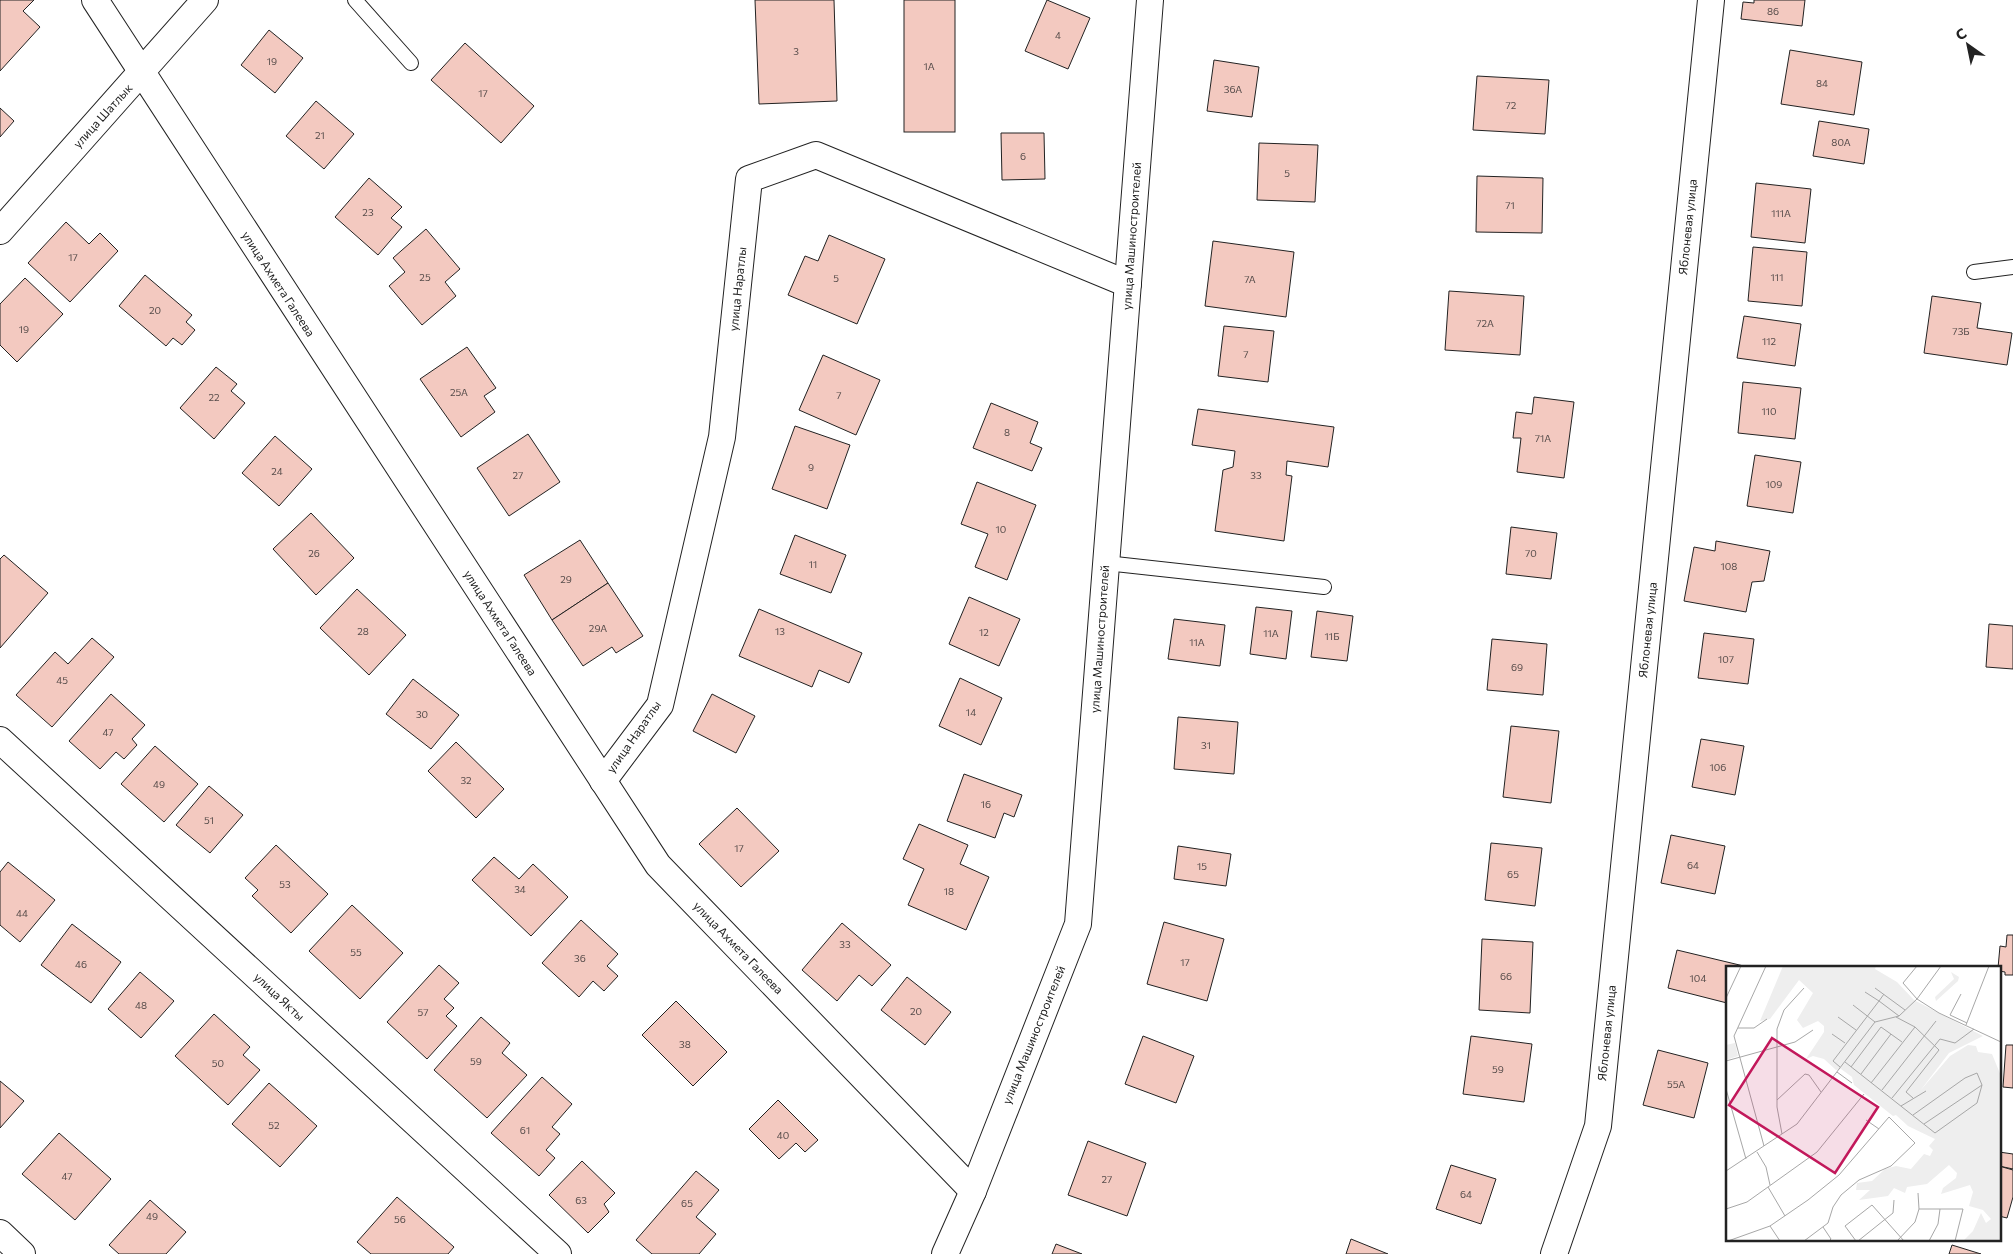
<svg xmlns="http://www.w3.org/2000/svg" width="2013" height="1254" font-family="Commissioner,sans-serif">
  <style>
    .building { fill: #f3c9c0; stroke: #222 }
    .lines { fill: none; stroke-linecap: round; stroke-linejoin: round }
    .service-casing { stroke: #222; stroke-width: 16 }
    .minor-casing { stroke: #222; stroke-width: 28 }
    .service { stroke: #fff; stroke-width: 14 }
    .minor { stroke: #fff; stroke-width: 26 }
    .labels { text-anchor: middle; stroke-width: 4; stroke-linejoin: round; paint-order: stroke }
    .number-label { font-size: 10px; fill: #564c4a }
    .street-label { font-size: 12px; fill: #222; stroke: #fff }
    .inset-road { fill: none; stroke: #a7a7a7; stroke-width: 1 }
    .view { fill: #c2185b; fill-opacity: 0.15; stroke: #c2185b; stroke-width: 2.5 }
    .inset-edge { fill: none; stroke: #222; stroke-width: 2.5 }
  </style>
  <rect width="100%" height="100%" fill="#fff"/>
  <g class="building">
    <polygon points="0,0 34,0 23,11 40,27 0,71"/>
    <polygon points="755,0 834,0 837,101 759,104"/>
    <rect x="904" y="0" width="51" height="132"/>
    <polygon points="1047,0 1090,18 1068,69 1025,51"/>
    <polygon points="1754,0 1805,0 1802,26 1741,19 1743,2 1754,3"/>
    <polygon points="269,30 303,58 275,93 241,65"/>
    <polygon points="465,43 534,106 501,143 431,80"/>
    <polygon points="1790,50 1862,62 1854,115 1781,104"/>
    <polygon points="1214,60 1259,67 1252,117 1207,111"/>
    <polygon points="1477,76 1549,80 1545,134 1473,130"/>
    <polygon points="316,101 354,134 324,169 286,136"/>
    <polygon points="0,108 14,121 0,137"/>
    <polygon points="1819,121 1869,129 1864,164 1813,156"/>
    <polygon points="1001,133 1044,133 1045,179 1002,180"/>
    <polygon points="1259,143 1318,145 1315,202 1257,200"/>
    <polygon points="1477,176 1543,178 1542,233 1476,232"/>
    <polygon points="369,178 402,207 391,218 402,227 378,255 335,217"/>
    <polygon points="1756,183 1811,189 1805,243 1751,237"/>
    <polygon points="66,222 89,244 100,233 118,251 70,302 28,263"/>
    <polygon points="426,229 460,269 445,282 456,296 422,325 389,286 405,272 393,258"/>
    <polygon points="829,235 885,259 857,324 788,295 805,256 818,261"/>
    <polygon points="1213,241 1294,252 1286,317 1205,306"/>
    <polygon points="1753,247 1807,252 1802,306 1748,301"/>
    <polygon points="145,275 192,315 186,322 195,330 182,345 173,338 166,346 119,306"/>
    <polygon points="25,278 63,314 17,362 0,345 0,304"/>
    <polygon points="1449,291 1524,296 1520,355 1445,350"/>
    <polygon points="1932,296 1981,303 1977,328 2012,333 2007,365 1924,353"/>
    <polygon points="1744,316 1801,324 1795,366 1737,358"/>
    <polygon points="1224,326 1274,331 1268,382 1218,376"/>
    <polygon points="467,347 496,388 484,396 495,412 461,437 420,379"/>
    <polygon points="823,355 880,380 856,435 799,410"/>
    <polygon points="216,367 237,384 231,391 245,403 214,439 180,408"/>
    <polygon points="1743,382 1801,388 1795,439 1738,433"/>
    <polygon points="1534,397 1574,402 1564,478 1517,472 1521,438 1513,438 1516,412 1532,414"/>
    <polygon points="991,403 1038,422 1030,443 1042,448 1032,471 973,448"/>
    <polygon points="1198,409 1334,427 1328,467 1287,461 1286,475 1292,476 1284,541 1215,531 1223,470 1233,467 1235,451 1192,445"/>
    <polygon points="795,426 850,445 827,509 772,489"/>
    <polygon points="528,434 560,482 509,516 477,468"/>
    <polygon points="275,436 312,469 279,506 242,473"/>
    <polygon points="1755,455 1801,462 1793,513 1747,506"/>
    <polygon points="977,482 1036,505 1007,580 975,567 988,534 961,524"/>
    <polygon points="311,513 354,558 316,595 273,549"/>
    <polygon points="1511,527 1557,533 1551,579 1506,574"/>
    <polygon points="795,535 846,555 831,593 780,574"/>
    <polygon points="580,540 608,583 552,620 524,575"/>
    <polygon points="1716,541 1770,551 1764,581 1752,582 1746,612 1684,601 1694,547 1715,551"/>
    <polygon points="4,555 48,593 0,648 0,559"/>
    <polygon points="608,583 643,636 616,653 612,647 583,666 552,620"/>
    <polygon points="357,589 406,635 369,675 320,628"/>
    <polygon points="969,597 1020,619 999,666 949,644"/>
    <polygon points="1256,607 1292,611 1286,659 1250,654"/>
    <polygon points="759,609 862,653 849,683 819,670 812,687 739,656"/>
    <polygon points="1317,611 1353,616 1347,661 1311,657"/>
    <polygon points="1174,619 1225,625 1220,666 1168,659"/>
    <polygon points="1989,624 2013,626 2013,669 1986,667"/>
    <polygon points="1704,633 1754,639 1748,684 1698,678"/>
    <polygon points="92,638 114,657 52,727 16,695 55,652 68,664"/>
    <polygon points="1492,639 1547,644 1543,695 1487,690"/>
    <polygon points="960,678 1002,698 981,745 939,726"/>
    <polygon points="413,679 459,715 431,749 386,714"/>
    <polygon points="111,694 145,725 132,739 137,745 124,759 116,752 100,769 69,741"/>
    <polygon points="712,694 755,716 736,753 693,731"/>
    <polygon points="1178,717 1238,722 1234,774 1174,769"/>
    <polygon points="1511,726 1559,731 1551,803 1503,797"/>
    <polygon points="1701,739 1744,746 1735,795 1692,787"/>
    <polygon points="456,742 504,789 476,818 428,771"/>
    <polygon points="155,746 198,784 164,822 121,784"/>
    <polygon points="964,774 1022,795 1014,817 1004,813 995,838 947,821"/>
    <polygon points="209,786 243,815 210,853 176,825"/>
    <polygon points="737,808 779,851 741,887 699,844"/>
    <polygon points="919,824 968,845 960,864 989,877 966,930 908,905 924,869 903,859"/>
    <polygon points="1671,835 1725,846 1715,894 1661,883"/>
    <polygon points="1491,843 1542,848 1535,906 1485,900"/>
    <polygon points="276,845 328,894 291,933 252,896 258,890 245,878"/>
    <polygon points="1178,846 1231,854 1226,886 1174,879"/>
    <polygon points="494,857 519,879 533,864 568,897 531,936 472,880"/>
    <polygon points="8,862 55,900 20,942 0,925 0,872"/>
    <polygon points="352,905 403,953 360,999 309,951"/>
    <polygon points="581,920 618,954 607,966 618,976 604,991 593,981 579,997 542,963"/>
    <polygon points="1164,922 1224,939 1207,1001 1147,984"/>
    <polygon points="842,923 891,965 872,986 859,975 837,1001 802,970"/>
    <polygon points="72,924 121,962 91,1003 41,965"/>
    <polygon points="2007,935 2013,935 2013,975 2005,975 2005,972 1999,971 1998,968 2000,946 2006,947"/>
    <polygon points="1482,939 1533,942 1530,1013 1479,1010"/>
    <polygon points="1677,950 1752,968 1727,968 1727,1003 1668,988"/>
    <polygon points="439,965 459,983 444,999 454,1008 446,1016 457,1026 427,1059 387,1022"/>
    <polygon points="140,972 174,1001 141,1038 108,1009"/>
    <polygon points="907,977 951,1012 925,1045 881,1010"/>
    <polygon points="676,1001 727,1052 693,1086 642,1035"/>
    <polygon points="214,1014 250,1047 243,1055 260,1070 228,1105 175,1056"/>
    <polygon points="481,1017 510,1043 502,1053 527,1075 487,1118 434,1070"/>
    <polygon points="1143,1036 1194,1056 1176,1103 1125,1084"/>
    <polygon points="1471,1036 1532,1044 1524,1102 1463,1094"/>
    <polygon points="2006,1045 2013,1045 2013,1088 2003,1087"/>
    <polygon points="1658,1050 1708,1063 1694,1118 1643,1105"/>
    <polygon points="542,1077 572,1104 552,1127 560,1134 546,1150 555,1158 539,1176 491,1133"/>
    <polygon points="0,1081 24,1101 0,1128"/>
    <polygon points="269,1083 317,1126 280,1167 232,1124"/>
    <polygon points="778,1100 818,1140 805,1152 796,1143 779,1159 749,1129"/>
    <polygon points="59,1133 111,1179 75,1220 22,1174"/>
    <polygon points="1088,1141 1146,1163 1127,1216 1068,1195"/>
    <polygon points="1999,1152 2013,1154 2013,1169 1999,1166"/>
    <polygon points="582,1161 615,1193 604,1204 609,1212 588,1233 549,1195"/>
    <polygon points="1451,1165 1496,1179 1481,1224 1436,1209"/>
    <polygon points="1999,1166 2013,1170 2013,1197 2007,1218 1999,1216"/>
    <polygon points="696,1171 719,1190 696,1217 716,1234 699,1254 652,1254 636,1240"/>
    <polygon points="397,1197 454,1247 448,1254 371,1254 357,1242"/>
    <polygon points="150,1200 186,1232 166,1254 119,1254 109,1245"/>
    <polygon points="1351,1239 1388,1254 1346,1254"/>
    <polygon points="1056,1244 1082,1254 1052,1254"/>
    <polygon points="1952,1245 1981,1254 1949,1254"/>
  </g>
  <g class="lines">
    <defs>
      <g id="service">
        <polyline points="355,0 411,63"/>
        <polyline points="1974,272 2013,267"/>
        <polyline points="1106,563 1324,587"/>
      </g>
      <g id="minor">
        <polyline points="95,0 658,865 973,1191"/>
        <polyline points="0,231 205,0"/>
        <polyline points="0,740 558,1254"/>
        <polyline points="603,781 660,705 722,437 749,179 816,155 1128,284"/>
        <polyline points="0,1233 22,1254"/>
        <polyline points="945,1254 973,1191 1078,924 1150,0"/>
        <polyline points="1554,1254 1598,1126 1711,0"/>
      </g>
    </defs>
    <use href="#service" class="service-casing"/>
    <use href="#minor" class="minor-casing"/>
    <use href="#service" class="service"/>
    <use href="#minor" class="minor"/>
  </g>
  <g class="labels">
    <g class="number-label">
      <text x="1773" y="15">86</text>
      <text x="1058" y="39">4</text>
      <text x="796" y="55">3</text>
      <text x="272" y="65">19</text>
      <text x="929" y="70">1А</text>
      <text x="1822" y="87">84</text>
      <text x="1233" y="93">36А</text>
      <text x="483" y="97">17</text>
      <text x="1511" y="109">72</text>
      <text x="320" y="139">21</text>
      <text x="1841" y="146">80А</text>
      <text x="1023" y="160">6</text>
      <text x="1287" y="177">5</text>
      <text x="1510" y="209">71</text>
      <text x="368" y="216">23</text>
      <text x="1781" y="217">111А</text>
      <text x="73" y="261">17</text>
      <text x="425" y="281">25</text>
      <text x="1777" y="281">111</text>
      <text x="836" y="282">5</text>
      <text x="1250" y="283">7А</text>
      <text x="155" y="314">20</text>
      <text x="1485" y="327">72А</text>
      <text x="24" y="333">19</text>
      <text x="1961" y="335">73Б</text>
      <text x="1769" y="345">112</text>
      <text x="1246" y="358">7</text>
      <text x="459" y="396">25А</text>
      <text x="839" y="399">7</text>
      <text x="214" y="401">22</text>
      <text x="1769" y="415">110</text>
      <text x="1007" y="436">8</text>
      <text x="1543" y="442">71А</text>
      <text x="811" y="471">9</text>
      <text x="277" y="475">24</text>
      <text x="518" y="479">27</text>
      <text x="1256" y="479">33</text>
      <text x="1774" y="488">109</text>
      <text x="1001" y="533">10</text>
      <text x="314" y="557">26</text>
      <text x="1531" y="557">70</text>
      <text x="813" y="568">11</text>
      <text x="1729" y="570">108</text>
      <text x="566" y="583">29</text>
      <text x="598" y="632">29А</text>
      <text x="363" y="635">28</text>
      <text x="780" y="635">13</text>
      <text x="984" y="636">12</text>
      <text x="1271" y="637">11А</text>
      <text x="1332" y="640">11Б</text>
      <text x="1197" y="646">11А</text>
      <text x="1726" y="663">107</text>
      <text x="1517" y="671">69</text>
      <text x="62" y="684">45</text>
      <text x="971" y="716">14</text>
      <text x="422" y="718">30</text>
      <text x="108" y="736">47</text>
      <text x="1206" y="749">31</text>
      <text x="1718" y="771">106</text>
      <text x="466" y="784">32</text>
      <text x="159" y="788">49</text>
      <text x="986" y="808">16</text>
      <text x="209" y="824">51</text>
      <text x="739" y="852">17</text>
      <text x="1693" y="869">64</text>
      <text x="1202" y="870">15</text>
      <text x="1513" y="878">65</text>
      <text x="285" y="888">53</text>
      <text x="520" y="893">34</text>
      <text x="949" y="895">18</text>
      <text x="22" y="917">44</text>
      <text x="845" y="948">33</text>
      <text x="356" y="956">55</text>
      <text x="580" y="962">36</text>
      <text x="1185" y="966">17</text>
      <text x="81" y="968">46</text>
      <text x="1506" y="980">66</text>
      <text x="1698" y="982">104</text>
      <text x="141" y="1009">48</text>
      <text x="916" y="1015">20</text>
      <text x="423" y="1016">57</text>
      <text x="685" y="1048">38</text>
      <text x="476" y="1065">59</text>
      <text x="218" y="1067">50</text>
      <text x="1498" y="1073">59</text>
      <text x="1676" y="1088">55А</text>
      <text x="274" y="1129">52</text>
      <text x="525" y="1134">61</text>
      <text x="783" y="1139">40</text>
      <text x="67" y="1180">47</text>
      <text x="1107" y="1183">27</text>
      <text x="1466" y="1198">64</text>
      <text x="581" y="1204">63</text>
      <text x="687" y="1207">65</text>
      <text x="152" y="1220">49</text>
      <text x="400" y="1223">56</text>
    </g>
    <g class="street-label">
      <text transform="translate(103 116) rotate(-48)" y="4">улица Шатлык</text>
      <text transform="translate(1688 227) rotate(-84)" y="4">Яблоневая улица</text>
      <text transform="translate(1132 236) rotate(-86)" y="4">улица Машиностроителей</text>
      <text transform="translate(278 284) rotate(57)" y="4">улица Ахмета Галеева</text>
      <text transform="translate(738 289) rotate(-84)" y="4">улица Наратлы</text>
      <text transform="translate(500 623) rotate(57)" y="4">улица Ахмета Галеева</text>
      <text transform="translate(1648 630) rotate(-84)" y="4">Яблоневая улица</text>
      <text transform="translate(1100 639) rotate(-86)" y="4">улица Машиностроителей</text>
      <text transform="translate(634 737) rotate(-55)" y="4">улица Наратлы</text>
      <text transform="translate(738 948) rotate(46)" y="4">улица Ахмета Галеева</text>
      <text transform="translate(279 997) rotate(43)" y="4">улица Якты</text>
      <text transform="translate(1607 1033) rotate(-84)" y="4">Яблоневая улица</text>
      <text transform="translate(1034 1035) rotate(-68)" y="4">улица Машиностроителей</text>
    </g>
  </g>
  <g transform="translate(1726 966)">
    <rect width="275" height="275" fill="#fff"/>
    <path d="M57,0H150L149,3L171,16L188,34L257,70L223,87L194,125L224,90L242,79L250,80L252,86L266,88L275,110V275H237L247,265L255,247L260,257L265,253L257,244L243,240L247,226L244,219L215,228L217,222L230,212L231,207L223,199L201,218L181,221L179,227L168,222L162,230L133,234L144,224H130L131,217L146,215L159,203L170,200L185,203L198,188L204,190L207,184L203,180L209,173L182,160L170,149L167,150L128,119L126,111L115,103L110,104L98,93L87,90L80,93L98,66V60L92,55L77,62L71,54L87,27L73,14L44,53L34,55ZM225,6L233,11L232,15L210,35L209,31L228,13ZM9,77L12,90L0,94V79Z" fill="#eee"/>
    <path class="inset-road" d="M191,0L177,17L191,33L213,47L275,76M149,22L179,44M139,26L153,35L158,28M235,28L224,49L241,57M0,32L15,0M127,39L149,56M112,51L130,64M170,51L189,61L213,84L180,126L187,132M240,59L263,0M12,62H28L41,53M106,68L119,77M0,95L69,76L87,64M119,96L209,167L251,137L256,119M114,101L107,95L153,35L173,50M125,101L155,61L176,76M111,106L126,117M135,108L165,68M145,117L189,61M0,123L20,193M156,124L210,55M166,132L214,73L229,77L248,63M51,134L79,108L83,109L95,126M175,140L200,125M187,149L239,112L251,107L256,119L198,158M140,154L153,163M56,168L51,141V63L58,44L78,22M38,180L8,70L40,0M31,186L40,201L44,219M0,205L71,158L149,56L173,50L191,33L215,0M42,221L59,250M0,243L21,236L91,186L138,128M193,243H237L229,275M44,260L54,275M97,261L105,273L103,275M2,275L44,260L82,234L113,209L163,151L189,177L165,200L133,214L115,229L107,241L102,257L78,275M130,275L119,260L146,239L178,275M132,275L167,247L168,234M171,275L189,256L193,243L192,227M203,275L212,258L214,243"/>
    <path class="view" d="M46,72L152,141L109,207L3,139Z"/>
    <rect width="275" height="275" class="inset-edge"/>
  </g>
  <g transform="translate(1968 45) rotate(327)" stroke="#ffffff" stroke-width="4" paint-order="stroke">
  <path d="M0-4L9 19L0 12L-9 19Z" fill="#222222"/>
  <text y="-8" font-size="14" font-weight="bold" text-anchor="middle" fill="#222222">С</text>
  </g>
</svg>
